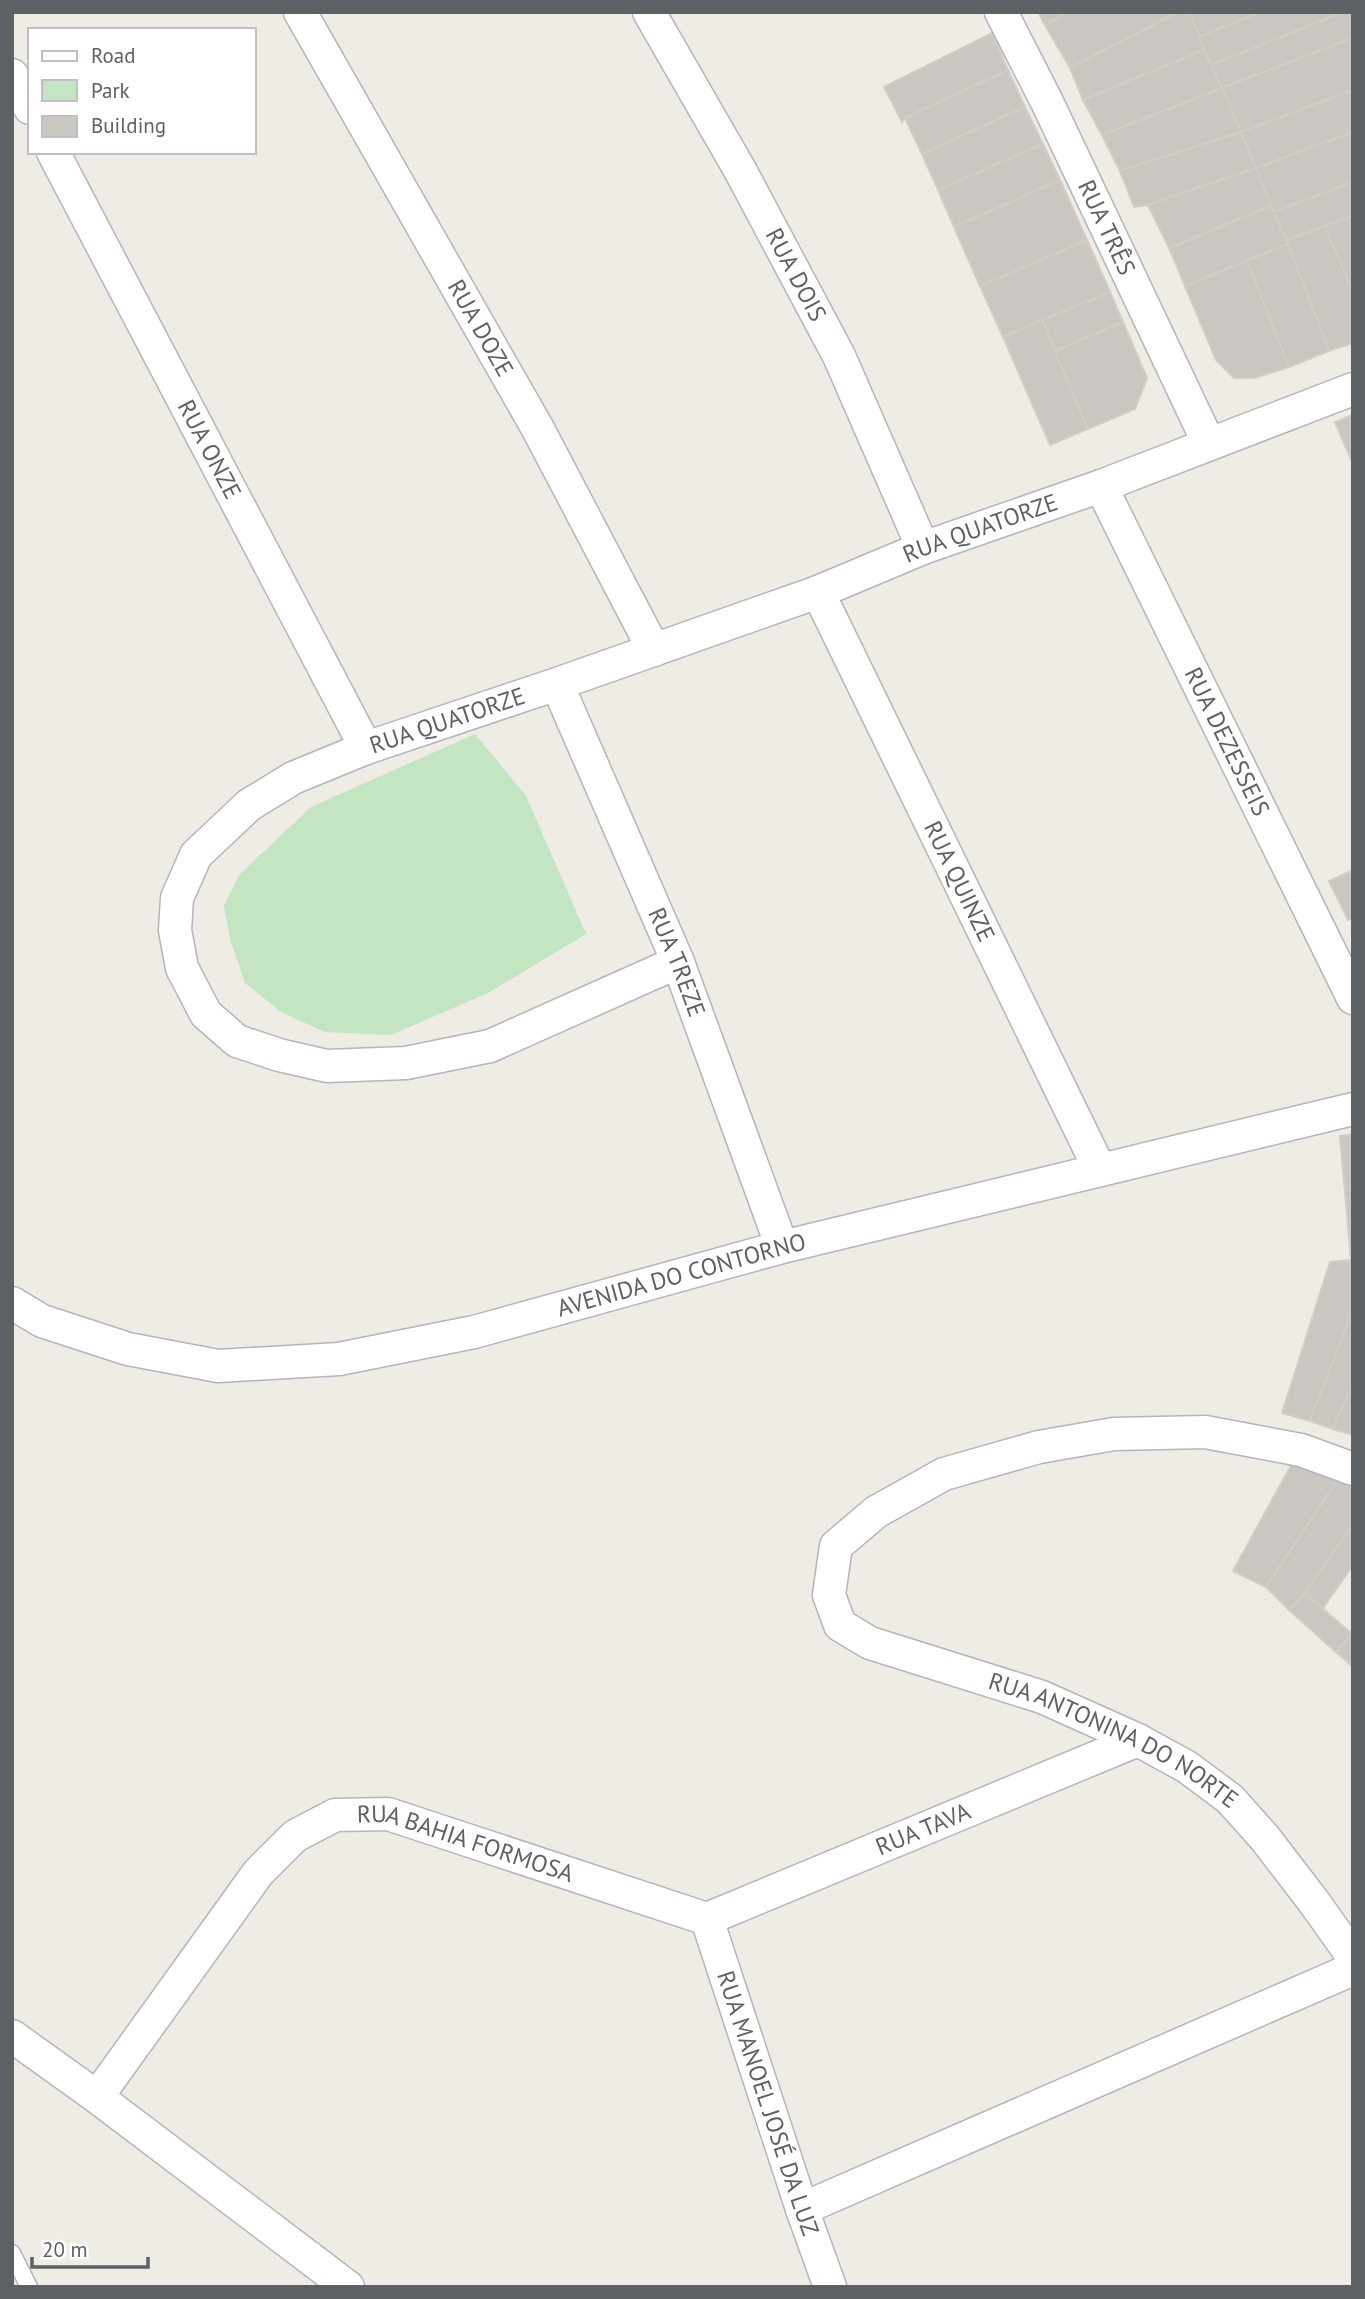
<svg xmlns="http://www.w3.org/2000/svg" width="1365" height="2299" font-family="'PT Sans',sans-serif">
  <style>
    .green { fill: #c4e5c2 }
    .building { fill: #cac7c2; stroke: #d3cdc3; stroke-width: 2 }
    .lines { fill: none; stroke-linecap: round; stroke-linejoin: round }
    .service-casing { stroke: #b2b5b9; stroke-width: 19 }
    .minor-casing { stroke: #b2b5b9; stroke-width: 35 }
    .service { stroke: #fff; stroke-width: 16 }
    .minor { stroke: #fff; stroke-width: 32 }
    .labels { text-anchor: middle; stroke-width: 6; stroke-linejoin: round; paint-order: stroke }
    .street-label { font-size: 24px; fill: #5c6165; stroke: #fff }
  </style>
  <rect width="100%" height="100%" fill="#eeece5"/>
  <polygon class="green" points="475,734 526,796 586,934 488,993 391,1035 325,1032 281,1012 245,983 230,939 224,905 240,874 311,807"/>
  <g class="building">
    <polygon points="1038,12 1068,12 1045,25"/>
    <polygon points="1068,12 1178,12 1070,68 1045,25"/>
    <polygon points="1178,12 1190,12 1204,50 1083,100 1070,68"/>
    <polygon points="1190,12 1261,12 1199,37"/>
    <polygon points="1261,12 1343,12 1211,65 1199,37"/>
    <polygon points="1343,12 1353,12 1353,38 1222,88 1211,65"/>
    <polygon points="992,33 1008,70 905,118 902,122 884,87"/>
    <polygon points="1353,38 1353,90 1241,132 1222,88"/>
    <polygon points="1204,50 1222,88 1102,135 1083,100"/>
    <polygon points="1008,70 1025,107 922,154 905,118"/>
    <polygon points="1222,88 1241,132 1120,171 1102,135"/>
    <polygon points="1353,90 1353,132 1256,168 1241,132"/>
    <polygon points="1025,107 1043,144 938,190 922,154"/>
    <polygon points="1241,132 1256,168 1148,205 1134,207 1120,171"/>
    <polygon points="1353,132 1353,182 1273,212 1256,168"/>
    <polygon points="1043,144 1060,180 954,227 938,190"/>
    <polygon points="1256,168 1271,206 1169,248 1148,205"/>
    <polygon points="1060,180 1087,240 980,286 954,227"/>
    <polygon points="1353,182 1353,216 1287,240 1273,212"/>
    <polygon points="1271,206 1288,244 1185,286 1169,248"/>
    <polygon points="1353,216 1353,293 1325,226"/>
    <polygon points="1325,226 1353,293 1353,343 1329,351 1287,240"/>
    <polygon points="1087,240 1110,292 1003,337 980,286"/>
    <polygon points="1288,244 1329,351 1289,367 1247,261"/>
    <polygon points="1247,261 1289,367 1254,378 1234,378 1216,360 1185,286"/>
    <polygon points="1110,292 1123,322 1055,351 1042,320"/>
    <polygon points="1042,320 1088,429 1050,445 1003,337"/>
    <polygon points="1123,322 1147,378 1135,409 1088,429 1055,351"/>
    <polygon points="1353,415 1353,464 1335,422"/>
    <polygon points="1353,870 1353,918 1348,920 1329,881"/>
    <polygon points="1353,1134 1353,1260 1351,1260 1340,1136"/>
    <polygon points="1351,1260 1353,1260 1353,1309 1310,1421 1282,1413 1330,1262"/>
    <polygon points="1353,1309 1353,1383 1333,1429 1310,1421"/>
    <polygon points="1353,1383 1353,1435 1333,1429"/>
    <polygon points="1294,1460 1340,1476 1266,1587 1233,1571"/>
    <polygon points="1340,1476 1353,1482 1353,1524 1305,1593 1289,1610 1266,1587"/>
    <polygon points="1353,1524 1353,1565 1323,1608 1305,1593"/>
    <polygon points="1305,1593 1352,1634 1336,1652 1289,1610"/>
    <polygon points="1353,1633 1353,1667 1336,1652"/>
  </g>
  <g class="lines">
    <defs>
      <polyline id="service" points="12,2253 29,2287"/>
      <g id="minor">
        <path id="s1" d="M300,12L538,429L654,650"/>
        <path id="s2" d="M649,12L740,170L839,356L923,548"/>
        <path id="s3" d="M1001,12L1047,102L1209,444"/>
        <polyline points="12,75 30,108"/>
        <path id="s4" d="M53,152L366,748"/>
        <path id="s5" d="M1101,486L1353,998"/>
        <path id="s6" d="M818,592L1100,1170"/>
        <path id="s7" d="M557,684L678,962L782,1247"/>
        <path id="s8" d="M678,962L490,1046L406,1063L327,1066L279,1055L237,1041L206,1014L182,968L175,930L177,898L196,855L249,805L293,778L366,748L557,684L818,592L923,548L1101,486L1353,389"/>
        <path id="s9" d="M12,1303L42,1321L128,1349L218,1366L339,1359L474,1332L782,1247L1353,1109"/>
        <path id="s10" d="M1353,1469L1301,1450L1205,1432L1114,1434L1039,1447L944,1474L876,1512L836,1546L829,1595L840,1625L870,1643L1042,1697L1138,1740L1187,1767L1230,1799L1264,1837L1314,1902L1353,1957"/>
        <path id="s11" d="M707,1919L1138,1740"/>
        <path id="s12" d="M707,1919L802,2209L830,2287"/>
        <polyline points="12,2036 97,2097 348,2287"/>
        <path id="s13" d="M97,2097L258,1873L295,1836L335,1815L388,1814L707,1919"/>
        <polyline points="802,2209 1353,1969"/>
      </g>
    </defs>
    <use href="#service" class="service-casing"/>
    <use href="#minor" class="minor-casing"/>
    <use href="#service" class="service"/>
    <use href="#minor" class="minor"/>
  </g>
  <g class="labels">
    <g class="street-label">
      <text dy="8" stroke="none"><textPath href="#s3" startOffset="240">RUA TRÊS</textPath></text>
      <text dy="8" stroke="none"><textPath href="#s2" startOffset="301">RUA DOIS</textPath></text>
      <text dy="8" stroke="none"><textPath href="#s1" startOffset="364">RUA DOZE</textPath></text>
      <text dy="8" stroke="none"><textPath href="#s4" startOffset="336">RUA ONZE</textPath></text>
      <text dy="8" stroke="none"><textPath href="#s8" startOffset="1531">RUA QUATORZE</textPath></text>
      <text dy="8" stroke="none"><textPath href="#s8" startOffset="964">RUA QUATORZE</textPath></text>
      <text dy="8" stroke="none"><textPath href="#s5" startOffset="285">RUA DEZESSEIS</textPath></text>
      <text dy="8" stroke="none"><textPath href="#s6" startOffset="322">RUA QUINZE</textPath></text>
      <text dy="8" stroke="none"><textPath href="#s7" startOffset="303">RUA TREZE</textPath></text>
      <text dy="8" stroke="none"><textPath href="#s9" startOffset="691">AVENIDA DO CONTORNO</textPath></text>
      <text dy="8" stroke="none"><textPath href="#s10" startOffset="929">RUA ANTONINA DO NORTE</textPath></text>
      <text dy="8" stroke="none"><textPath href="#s11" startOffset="234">RUA TAVA</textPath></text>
      <text dy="8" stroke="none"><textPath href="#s13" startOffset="508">RUA BAHIA FORMOSA</textPath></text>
      <text dy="8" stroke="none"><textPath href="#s12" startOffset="194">RUA MANOEL JOSÉ DA LUZ</textPath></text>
    </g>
  </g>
  <rect width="1365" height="2299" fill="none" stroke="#5c6165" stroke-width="28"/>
  <rect x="28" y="28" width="228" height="126" fill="#ffffff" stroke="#bec0c1" stroke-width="2"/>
  <rect x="42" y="51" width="35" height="10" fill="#ffffff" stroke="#bec0c1" stroke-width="2"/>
  <text x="91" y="63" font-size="21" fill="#5c6165">Road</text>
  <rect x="42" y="80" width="35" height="21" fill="#c4e5c2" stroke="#bec0c1" stroke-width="2"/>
  <text x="91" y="98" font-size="21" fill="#5c6165">Park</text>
  <rect x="42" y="116" width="35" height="21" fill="#cac7c2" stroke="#bec0c1" stroke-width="2"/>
  <text x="91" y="133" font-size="21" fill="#5c6165">Building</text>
  <path d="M32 2257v10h116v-10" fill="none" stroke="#5c6165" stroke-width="3.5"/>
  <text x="42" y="2257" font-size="21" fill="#5c6165" stroke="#ffffff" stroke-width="5" paint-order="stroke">20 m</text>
</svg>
